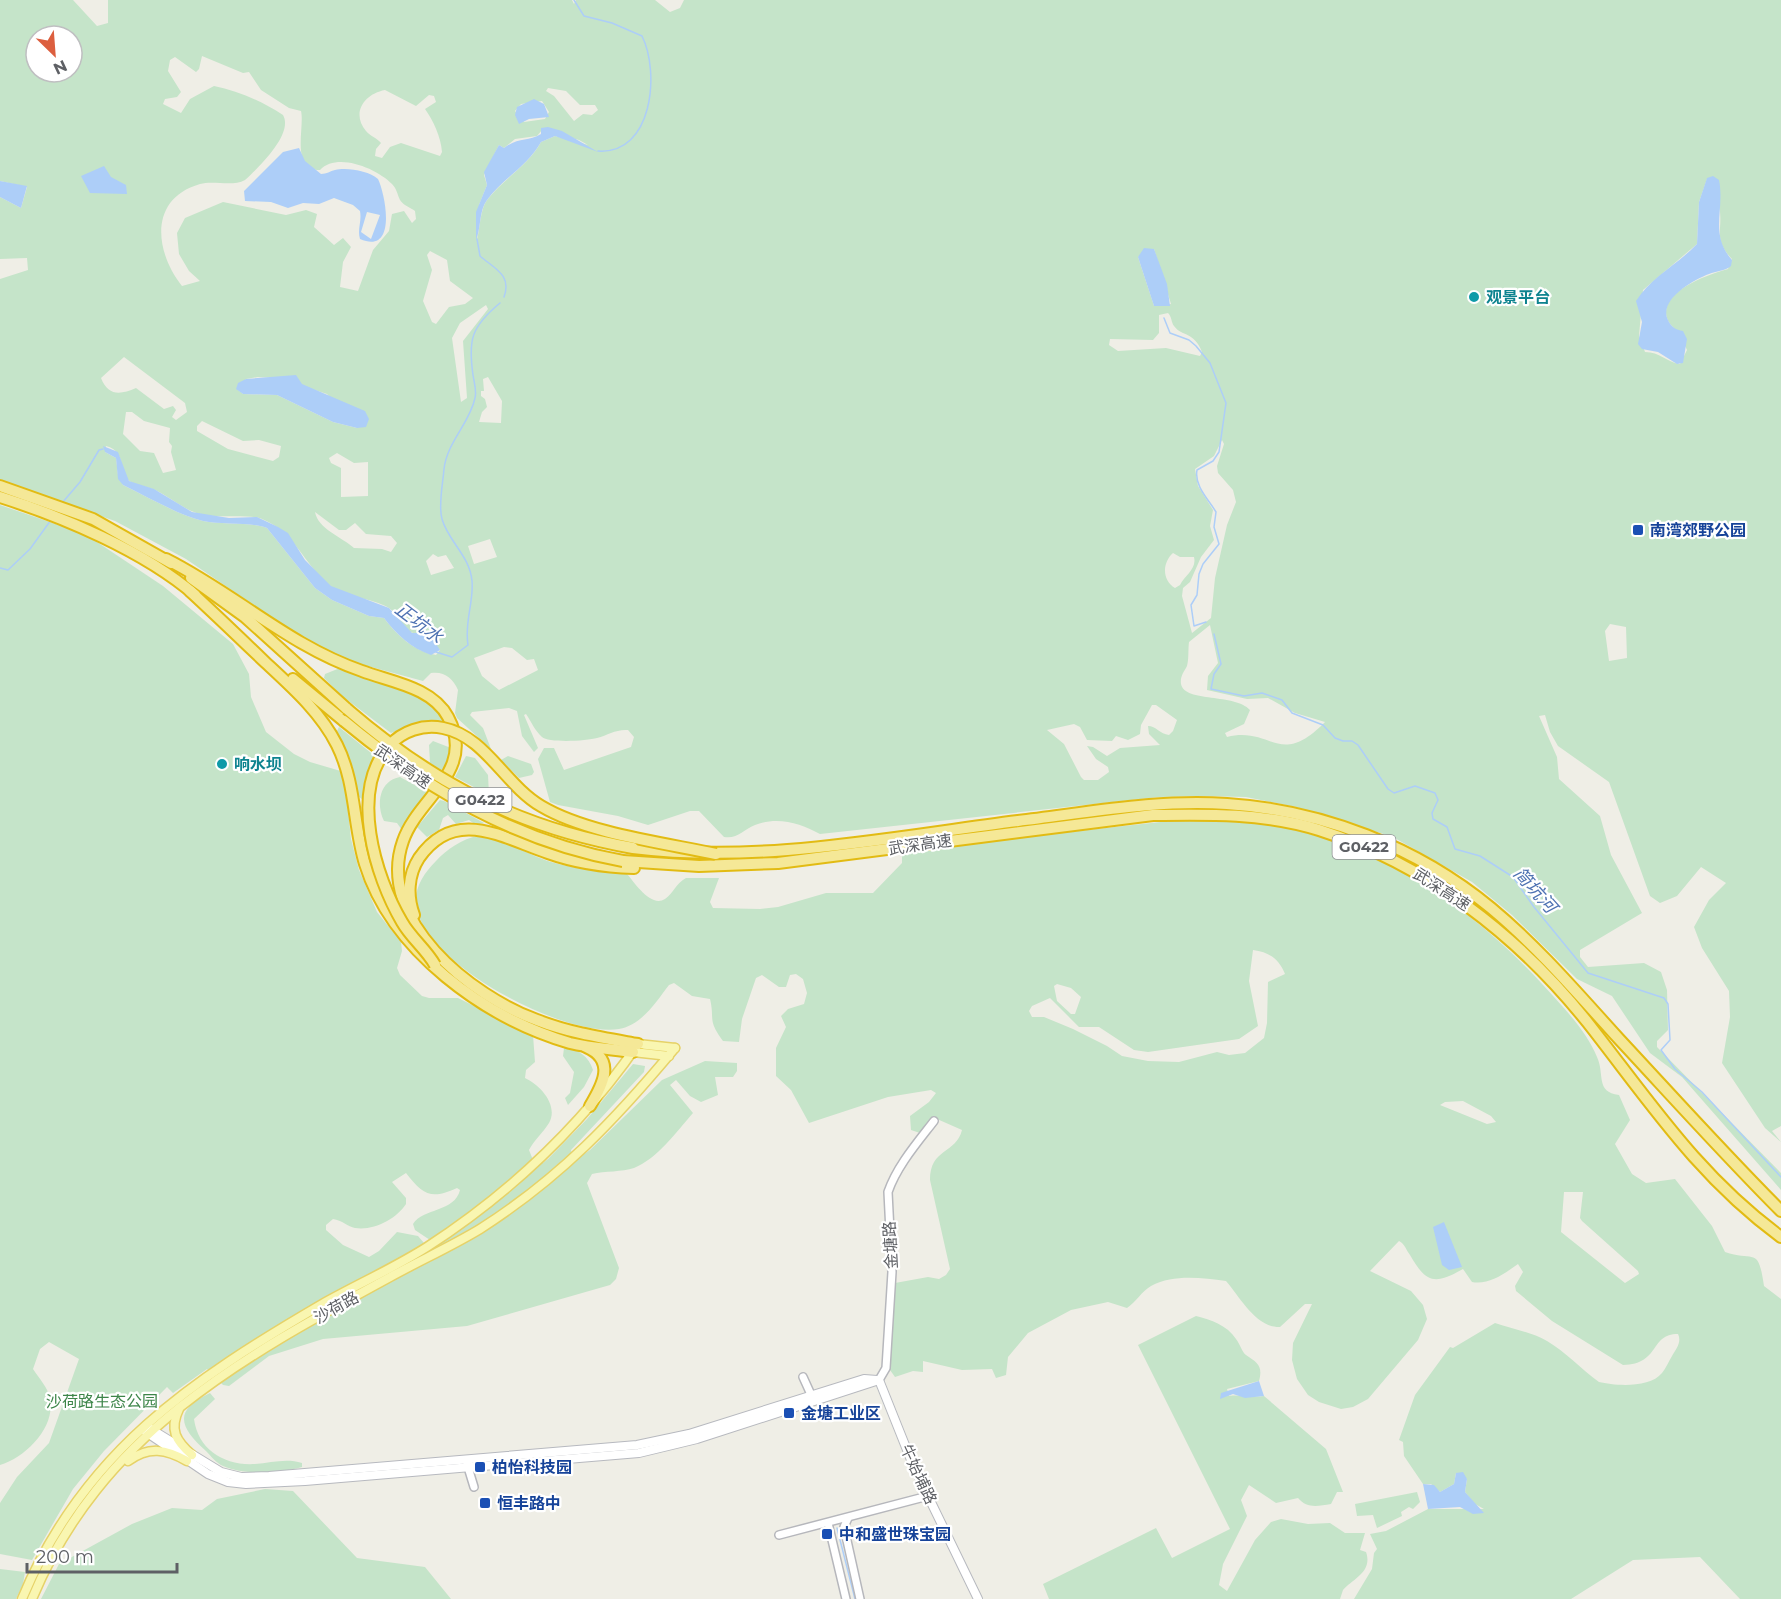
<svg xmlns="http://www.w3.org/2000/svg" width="1781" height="1599" font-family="Montserrat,'Noto Sans SC',sans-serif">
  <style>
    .green { fill: #c5e4c9; fill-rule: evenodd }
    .water { fill: #adcef8; fill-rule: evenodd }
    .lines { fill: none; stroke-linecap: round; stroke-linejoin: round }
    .stream { stroke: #adcef8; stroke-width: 1.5 }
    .tertiary-casing { stroke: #b6b7bc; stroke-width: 10 }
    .secondary-casing { stroke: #b7b9bf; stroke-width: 10 }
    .primary-casing { stroke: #e6d268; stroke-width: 11 }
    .motorway-casing { stroke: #e2bb13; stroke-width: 14 }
    .tertiary { stroke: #fff; stroke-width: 7 }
    .secondary { stroke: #fff; stroke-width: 8 }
    .primary { stroke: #f9f6b1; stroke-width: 8 }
    .motorway { stroke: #f5e897; stroke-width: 10 }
    .motorway-bridge-casing { stroke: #e2bb13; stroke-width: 14; stroke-linecap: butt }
    .motorway-bridge { stroke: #f5e897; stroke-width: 10 }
    .culture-dot { fill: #0f9aa8; stroke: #fff; stroke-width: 2 }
    .transit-dot { fill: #1a4fb4; stroke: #fff; stroke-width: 2 }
    .labels { text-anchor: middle; stroke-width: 4.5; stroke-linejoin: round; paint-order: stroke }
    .shield { fill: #fff; stroke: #8e9093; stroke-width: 1.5 }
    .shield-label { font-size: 15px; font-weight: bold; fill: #5e6065 }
    .culture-label { font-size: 16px; font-weight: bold; fill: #0d838f; stroke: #fff; text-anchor: start }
    .transit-label { font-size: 16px; font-weight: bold; fill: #164399; stroke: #fff; text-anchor: start }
    .street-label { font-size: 16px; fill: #5e6065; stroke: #fff }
    .park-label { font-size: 16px; fill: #3d8549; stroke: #fff }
    .water-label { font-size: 18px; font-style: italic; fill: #4e72b2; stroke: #fff }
  </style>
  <rect width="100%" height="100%" fill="#efeee6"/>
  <g class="green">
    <path d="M0,0H73L97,26L108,23V0H572L574,4L576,0H655L670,12L680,8L684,0H1781V1126L1772,1131L1781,1142L1765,1128L1722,1063L1730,1017L1729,991L1702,948L1694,927L1709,900L1726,883L1701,867L1677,896L1660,903L1650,896L1609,782L1558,746L1550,732L1545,715L1539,716L1557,757L1559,779L1600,816L1611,855L1642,913L1580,950V957L1588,967L1644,963L1661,972L1667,990L1668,1030L1657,1041V1047L1781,1173V1190L1682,1077L1650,1053L1612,996L1577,979L1512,915L1472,882L1393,837L1296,807L1246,797L1203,796L1159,797L820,834C801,823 777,816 755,825C743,830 738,839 724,837L699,811H690L648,825L618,816L558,805L550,802L538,759L544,748H554L564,770L631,747L634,737L628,730C616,729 608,735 597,738C587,741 548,743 542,737C535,731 531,721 526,714L524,715L538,748L534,752L522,736L517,711L509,708L472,712L470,715L483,728L491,749L457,718L455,713L458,690C453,678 444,671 431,673L423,681L327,655L186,559L115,521L0,481V279L28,270L27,258L0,259V197L21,208L27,187L0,181ZM36,36H72V72H36ZM202,56L243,73L249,72L261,90L289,108L301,111C305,127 290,170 320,170C337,152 376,168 392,184C397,189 397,194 400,200C403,205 411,208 415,211L416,219L412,223L404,211L392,214L389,231L373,250L358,291L340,287L343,262L351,247L343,238L334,245L314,227L317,214L306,210L286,215L223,202L185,218L177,233L179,254L189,271L200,281L182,286C155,252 148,199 200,184C214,180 232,187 245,180C258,168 294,134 283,115C262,101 238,91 214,86L190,99L181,113L163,104L165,99L177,97L181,92L168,71L170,60L175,57L196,72L199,69ZM548,88L566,91L580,105H595L598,110L592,115L583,114L574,121L554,96L546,91ZM385,90L416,106L429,95L434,96L436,102L425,109C433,120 441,137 442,152L440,156L401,143L390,147L382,158L375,156L376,149L381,143C377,138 370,136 366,131C351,113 364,94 385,90ZM542,101L549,112L545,119L524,122L515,111L521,104ZM542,130L579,140L588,145L555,136L541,142C528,166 504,178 487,200C480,210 480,228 477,240L479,205L487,185L484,175L499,145L504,148L515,139L537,136ZM1707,179C1711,187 1717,197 1719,205C1724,230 1712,238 1732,259L1728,269C1709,274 1658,292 1667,318C1669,325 1675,328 1678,333C1682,338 1684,344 1687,350L1680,364C1666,362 1660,352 1645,352L1639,336L1643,290L1697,244L1699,202ZM1154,249L1171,304L1154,306L1138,257ZM430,251L447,260L450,281L473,298L465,304L449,307L436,324L432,322L423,301L432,270L427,255ZM486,305L488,309L463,341L467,398L461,402L452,338L460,323ZM1168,313C1172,317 1171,322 1174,326C1182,337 1194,331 1202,352L1200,356L1166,348L1118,351L1109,345L1110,339L1153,340L1159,333V315ZM124,357L185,403L187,412L176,420L172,417L176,410L173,406L164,409L136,388C120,395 108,396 101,378ZM258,377L278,378L327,394L357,428L333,422L277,395L243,394L237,389L246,379ZM488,377L502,401L501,423L479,422L482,412L487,407L485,399L481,396V391H484L483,379ZM126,412H132L144,421L170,428L169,442L172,446L171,452L176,470L163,473L154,453L140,451L123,434ZM202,421L243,441L259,440L281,446L279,457L273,461L228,449L197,431V426ZM1222,440L1224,444L1217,466L1218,473L1233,490L1236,502L1227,525L1215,578L1211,618L1192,633L1182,596L1183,588L1190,582L1201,557L1214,540L1210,526L1213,510L1198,486L1195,469L1214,456ZM106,446C129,452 116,476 133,483C140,486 148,487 155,490C172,498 185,511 203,515C220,518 251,514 262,519C295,532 303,563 329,585C346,599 371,597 389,608C398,614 401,626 410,632C414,634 419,633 423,635C429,638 435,646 440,650L436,655C413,651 397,635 384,618L369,616L332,600L315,588L267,528C254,522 222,525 203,521C176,514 148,497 123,485L118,475L116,458L105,452ZM337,453L354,463L368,462V496L341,497V468L331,463L329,458ZM315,512L339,530H346L355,523L366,534L391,536L397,543L391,552L382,549L354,548C342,537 318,529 315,512ZM490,539L497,557L474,564L468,546ZM1173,553L1180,557H1194C1197,569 1185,575 1180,585L1175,588C1162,580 1162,563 1173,553ZM433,554L438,557L446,555L454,568L431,575L426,561ZM1610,624L1626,627L1627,658L1609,661L1605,631ZM1210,625L1218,663L1208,676L1207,690L1247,699L1268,698L1295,713L1325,722C1279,769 1272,726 1227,737L1225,733L1244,724L1250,710C1235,693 1185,703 1181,684C1180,676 1184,672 1187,666C1189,659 1188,649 1189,642ZM504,647L512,648L527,660L534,659L538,670L499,690L482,676L474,658ZM1152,705H1156L1177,720L1173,731L1169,735C1160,734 1156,726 1148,726L1149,734L1160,745L1120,748L1107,756L1093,747L1087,746L1096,759L1108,767L1109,772L1098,780H1084L1081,777L1064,744L1047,730L1074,724L1080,727L1087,740L1112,741L1116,736L1128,740L1140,734L1141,725Z"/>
    <path d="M0,505L85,534L163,586L233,644L249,674L251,697L266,732L294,754L310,762L344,772L351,839L359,870L377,912L401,942L402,951L397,968L400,975L422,996L429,998H458L533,1035L535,1062L526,1070L525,1078C540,1085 559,1105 549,1123C543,1133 534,1140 529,1150L533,1160L543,1163L548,1159L587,1119L633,1064L645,1066L644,1072L571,1150L572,1156L578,1158L590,1150L662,1080L705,1061L737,1063V1071L733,1077H715L718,1095L701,1102L690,1096L676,1080L670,1085L693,1113C677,1131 657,1159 634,1168C622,1172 605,1171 592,1174L587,1183L619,1268L616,1279L610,1285L467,1326L323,1339L269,1356L229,1386L223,1385L207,1369L173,1393L167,1387L104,1451L73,1489L32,1560L0,1554V1503L17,1477L49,1443L79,1359L49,1342L40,1349L33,1369C39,1378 48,1388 50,1398C56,1427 26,1457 0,1465ZM406,1173C423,1195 431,1200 457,1188L460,1190C455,1212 423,1208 413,1224L415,1230L430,1240L424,1243L418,1236L397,1232L379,1251L369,1257L343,1245L326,1230V1225L333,1219C342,1220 348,1227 355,1228C374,1231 396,1219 406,1204V1198L392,1182Z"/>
    <path d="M340,668C372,682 430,685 445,722L413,725L391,733L342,696L324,678L325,674Z"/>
    <polygon points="339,727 376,757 363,800 357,795 353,768 337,731"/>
    <polygon points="433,741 451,748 445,772 430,763 429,745"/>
    <polygon points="466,756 475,758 488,775 489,795 455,777"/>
    <polygon points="508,756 531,764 534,772 532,775 519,778 501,760"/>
    <path d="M400,777L429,793L402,830L397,823L384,821C376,804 379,781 400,777Z"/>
    <polygon points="440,800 444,801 484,823 476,825 469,820 456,824 448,815 443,818 439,830 427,837 417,827"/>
    <path d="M1197,818C1335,819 1451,884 1543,985C1562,1006 1586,1030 1597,1057C1605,1074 1595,1092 1619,1095L1630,1120L1615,1144L1632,1174L1646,1183L1675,1179L1712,1226L1725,1252C1756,1262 1758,1246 1764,1286L1781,1299V1599H1740L1700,1557L1633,1560L1571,1599H1354L1372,1569L1374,1553L1377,1549L1370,1534L1386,1531L1428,1509H1484L1475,1504L1465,1492L1467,1479L1456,1473L1454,1484L1440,1492L1431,1484H1423L1404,1456L1403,1442L1399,1440L1415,1395L1450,1347L1453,1348L1495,1323C1513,1329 1531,1332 1547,1341C1566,1352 1581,1369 1599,1382C1616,1386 1650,1388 1662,1373C1666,1368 1669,1361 1672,1356C1676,1349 1682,1342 1678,1334C1649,1334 1661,1364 1623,1365L1552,1321L1516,1291L1515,1286L1523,1272L1518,1264C1504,1274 1489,1285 1472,1282L1463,1269C1436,1284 1427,1285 1410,1255C1406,1250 1405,1244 1399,1241L1370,1271L1411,1291L1423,1305L1427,1319L1418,1340L1368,1399L1353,1407L1341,1409L1319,1402L1308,1395L1297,1379L1292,1360L1293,1343L1312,1304H1305L1280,1327C1256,1328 1240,1297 1226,1281C1201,1278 1174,1274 1151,1286C1142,1291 1136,1302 1127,1308L1108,1302L1071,1310L1028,1333L1008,1357L1006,1375L996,1378L992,1369L962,1370L923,1361V1372L913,1371L895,1377L890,1370L895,1283L928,1277L939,1279L946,1275L950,1269L930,1180C930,1148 956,1154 962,1130L937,1119L931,1121L920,1133L911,1130L910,1116L929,1102L936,1093L931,1090L888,1097L809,1123L791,1090L776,1076V1048L786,1027L781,1016L788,1009L804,1004L807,993L803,979L796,974L790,975L786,987H779L762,975L756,978L742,1019L739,1042L723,1041C707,1019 715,1020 710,999L692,996L674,983L669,985C656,1002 642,1025 619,1029C565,1038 423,964 416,905C414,888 424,873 436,861C446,850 463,838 478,836C498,835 530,856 551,862C576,869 601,872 627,874C635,883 651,908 665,899C673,894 676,883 686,878H719L710,902L713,908L760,909L778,907L826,893H873L902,863V855L905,852L967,843ZM1253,950C1269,952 1279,959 1285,974L1268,982L1267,1023L1264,1038L1245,1053L1229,1055L1217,1052L1179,1062L1148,1061L1122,1056L1107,1046L1073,1029L1044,1017H1032L1029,1011L1032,1006L1050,998L1079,1027H1099L1134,1050L1148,1052L1239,1039L1258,1026L1249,981ZM1057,984L1071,988L1081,997L1075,1014H1071L1057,1001L1054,986ZM1463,1101L1491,1116L1496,1122L1487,1124L1440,1105L1445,1102ZM1564,1192H1583L1580,1218L1582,1221L1638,1271L1639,1274L1625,1283L1561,1232Z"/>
    <path d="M564,1048C578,1048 589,1057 593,1070L584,1087L568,1105L565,1098L570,1093L574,1072L563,1056Z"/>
    <path d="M1196,1316C1211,1320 1227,1325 1236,1339C1240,1344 1242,1352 1246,1355C1258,1363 1263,1366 1259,1381L1227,1389L1229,1396C1235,1394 1253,1398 1264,1396L1326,1449L1343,1492H1337L1331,1504C1318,1506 1307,1509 1298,1498L1276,1503L1249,1485L1241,1500L1247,1516L1223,1564L1219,1585L1227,1591L1255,1540L1271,1522L1281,1519L1308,1524L1330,1523L1345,1533H1365L1360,1550L1366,1552C1373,1572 1353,1579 1343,1590L1340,1599H1049L1043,1584L1156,1528L1172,1558L1230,1529L1138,1345Z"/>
    <path d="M210,1393L215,1399L194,1419C198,1450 225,1466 255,1464C271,1463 286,1458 302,1463V1467C279,1473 247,1476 223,1466C216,1463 211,1456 206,1451C179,1427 173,1410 210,1393Z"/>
    <polygon points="265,1489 293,1491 357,1558 425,1567 451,1599 41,1599 59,1564 132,1524 172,1508 202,1510 217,1499"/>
    <polygon points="1417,1492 1420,1502 1413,1509 1409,1507 1401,1512 1402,1516 1377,1528 1373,1515 1357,1516 1355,1504"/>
    <polygon points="0,1569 25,1572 23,1584 16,1599 0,1599"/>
  </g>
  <g class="water">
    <polygon points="534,99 544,104 549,117 529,119 519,124 515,115 517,107"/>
    <path d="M548,127L562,131L598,152L555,136L541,142C528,166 503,178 487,200C479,210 481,229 476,240V212L487,185L484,172L499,145L504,148C518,137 528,142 541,134V128Z"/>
    <path d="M299,148L305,161L321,174C327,174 330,171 335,170C347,167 369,171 378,179C386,196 397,255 360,239C357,229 362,222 360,211L353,205L334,198L319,204L303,203L288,208L271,202L245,201L244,191L283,152ZM367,212L380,215L371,239L361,232Z"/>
    <polygon points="104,166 111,177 126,185 127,194 90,193 81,176"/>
    <path d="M1713,176L1719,180C1725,210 1709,234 1732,260L1731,266C1725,271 1716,271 1709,274C1693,280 1658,300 1668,320C1671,327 1676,330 1683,331L1687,339L1683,363L1677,364L1658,352L1642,349L1638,344L1642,322L1636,301C1651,277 1677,265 1697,244L1699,202L1707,178Z"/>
    <polygon points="0,181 27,186 21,208 0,197"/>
    <polygon points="1144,248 1154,249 1167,284 1170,306 1154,306 1138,257"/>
    <polygon points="296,375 302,384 365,411 369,419 366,427 357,428 333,422 277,395 243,394 236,389 238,383 246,379"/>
    <path d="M103,446L118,452L129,481L154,489L192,512L229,518L257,517L278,527L288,533L305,560L331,586L389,608L412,633H429L440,650L431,655C411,648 397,635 384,618L369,616L332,600L315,588L267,528C254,522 222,525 203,521C176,514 148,497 123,485L118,479L116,458L105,452Z"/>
    <polygon points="1444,1222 1462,1267 1449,1270 1442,1265 1433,1227"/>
    <polygon points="1259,1381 1264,1396 1245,1398 1233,1394 1220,1399 1221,1393"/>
    <polygon points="1463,1472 1467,1479 1465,1492 1484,1513 1473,1514 1460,1507 1428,1509 1423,1484 1434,1485 1440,1492 1454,1484 1456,1473"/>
  </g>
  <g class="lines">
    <g class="stream">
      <path d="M574,0L584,16L612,23L642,36C660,72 653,155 598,151"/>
      <path d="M477,239L480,256C495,269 512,275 504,297"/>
      <path d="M1164,318L1170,333L1189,340L1196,346L1210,363L1226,403L1219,452L1213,461L1197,470C1194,486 1209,500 1216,512L1214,527L1219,544L1203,564L1199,574L1197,595L1191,605L1194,626L1206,622"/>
      <polyline points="62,503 80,482 99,450 103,449"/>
      <polyline points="0,568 8,570 30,549 51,520"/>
      <polyline points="1214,634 1221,664 1214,674 1211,689 1244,696 1262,693 1282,700 1292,713 1323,725 1335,738 1343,741 1352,741 1358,745 1388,789 1394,793 1415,786 1435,793 1438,800 1432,813 1433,819 1447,827 1455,849 1480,856 1513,877 1534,907 1588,973 1664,998 1668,1004 1670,1040 1661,1050 1675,1069 1702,1092 1781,1177"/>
      <path d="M436,652L452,657L468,645C464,623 474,602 472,581C470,556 448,541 442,519C438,506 443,483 444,469C447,442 470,423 475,398C477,391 474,382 473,375C468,340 471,327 500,303"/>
      <polyline points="837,1528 855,1599"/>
    </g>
    <defs>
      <g id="tertiary">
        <polyline points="803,1377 813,1399"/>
        <path d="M879,1380L886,1368L892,1272L888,1192C897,1166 917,1143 934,1121"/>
        <polyline points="467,1464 474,1487"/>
        <polyline points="848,1518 844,1527 860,1599"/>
        <polyline points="828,1523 846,1599"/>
        <polyline points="779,1535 928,1496"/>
      </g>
      <g id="secondary">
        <polyline points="879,1380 913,1465 978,1599"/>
        <polyline points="149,1428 221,1472 241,1477 269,1476 637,1445 689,1434 864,1379 877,1380"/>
        <polyline points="146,1432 208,1474 228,1482 246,1484 305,1481 639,1453 697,1439 879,1380"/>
      </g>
      <g id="primary">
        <polyline points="633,1052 669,1056"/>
        <path d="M179,1409C169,1430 176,1441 192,1455"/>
        <path d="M128,1461C149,1446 166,1449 187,1461"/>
        <path d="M22,1599C83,1452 192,1380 324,1303C358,1284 394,1268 427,1247C510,1193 582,1125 638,1044L675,1048"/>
        <path d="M32,1599C101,1433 243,1357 392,1276C421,1260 452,1246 480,1229C560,1178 615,1120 675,1048"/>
      </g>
      <g id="motorway">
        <polyline points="0,486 93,519 171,563"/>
        <path d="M0,497C63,517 144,551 195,595"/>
        <path d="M166,559C234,593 289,646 362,671C391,682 432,687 448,717C477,771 418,797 403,841C375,920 471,996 537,1020C570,1033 604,1038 638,1044"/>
        <polyline points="191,578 245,617 347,709"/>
        <path d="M190,591C216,615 241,639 266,663C293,688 321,713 337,745C356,783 353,825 365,864C392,951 485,1018 570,1043C590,1048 612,1049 633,1052"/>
        <polyline points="293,679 344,721"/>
        <path d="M633,848C761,864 891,837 1018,821C1086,813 1158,799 1227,804C1322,810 1417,847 1491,908C1538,947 1578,994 1619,1039C1673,1097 1726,1156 1781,1211"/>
        <path d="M623,861L699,866L778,863L1153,815C1208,814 1265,813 1319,830C1426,864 1518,935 1588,1023C1650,1102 1698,1176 1781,1237"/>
        <path d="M414,915C407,896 408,875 419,858C455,806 503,838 548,853C576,863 604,867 634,868"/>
        <path d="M586,1047C617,1060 602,1086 590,1106"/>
      </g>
    </defs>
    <use href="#tertiary" class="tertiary-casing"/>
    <use href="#secondary" class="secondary-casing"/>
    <use href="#primary" class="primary-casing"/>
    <use href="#motorway" class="motorway-casing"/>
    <use href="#tertiary" class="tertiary"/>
    <use href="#secondary" class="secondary"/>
    <use href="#primary" class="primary"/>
    <use href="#motorway" class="motorway"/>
    <defs>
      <g id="motorway-bridge">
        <path d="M347,709C434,784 520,828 633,848"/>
        <path d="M344,721C426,789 517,842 623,861"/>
        <path d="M435,965C426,949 411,938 402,922C375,876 349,791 389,746C402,731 423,724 443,728C485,736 505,785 541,806C586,833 664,843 716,854"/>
      </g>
    </defs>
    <use href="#motorway-bridge" class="motorway-bridge-casing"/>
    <use href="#motorway-bridge" class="motorway-bridge"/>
  </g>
  <g class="culture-dot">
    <circle cx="1474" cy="297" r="6"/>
    <circle cx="222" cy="764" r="6"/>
  </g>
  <g class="transit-dot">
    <rect x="1632" y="524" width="12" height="12" rx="3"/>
    <rect x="783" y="1407" width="12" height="12" rx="3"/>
    <rect x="474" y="1461" width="12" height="12" rx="3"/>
    <rect x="479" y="1497" width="12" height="12" rx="3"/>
    <rect x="821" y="1528" width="12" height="12" rx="3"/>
  </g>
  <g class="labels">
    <g class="shield">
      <rect x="448.5" y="788" width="63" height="24" rx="4.5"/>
      <rect x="1332.5" y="835" width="63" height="24" rx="4.5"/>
    </g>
    <g class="shield-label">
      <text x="480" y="805">G0422</text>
      <text x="1364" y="852">G0422</text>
    </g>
    <g class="culture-label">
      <text x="1486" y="303">观景平台</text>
      <text x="234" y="770">响水坝</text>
    </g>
    <g class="transit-label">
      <text x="1650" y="536">南湾郊野公园</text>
      <text x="801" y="1419">金塘工业区</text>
      <text x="492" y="1473">柏怡科技园</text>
      <text x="497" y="1509">恒丰路中</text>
      <text x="839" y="1540">中和盛世珠宝园</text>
    </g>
    <g class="street-label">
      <text transform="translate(403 766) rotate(35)" y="6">武深高速</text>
      <text transform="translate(920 844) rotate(-8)" y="6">武深高速</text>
      <text transform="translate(1442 889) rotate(33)" y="6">武深高速</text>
      <text transform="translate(890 1245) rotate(-93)" y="6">金塘路</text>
      <text transform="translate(336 1307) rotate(-29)" y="6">沙荷路</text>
      <text transform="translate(919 1474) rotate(65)" y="6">牛始埔路</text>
    </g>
    <g class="park-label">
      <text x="102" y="1407">沙荷路生态公园</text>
    </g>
    <g class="water-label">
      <text transform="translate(419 623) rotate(37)" y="6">正坑水</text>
      <text transform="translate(1535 890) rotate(48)" y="6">简坑河</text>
    </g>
  </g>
  <g transform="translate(54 54) rotate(155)"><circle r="28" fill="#ffffff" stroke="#bfbfc1" stroke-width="1.5"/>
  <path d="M0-4.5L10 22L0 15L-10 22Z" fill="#dc5f3f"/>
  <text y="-9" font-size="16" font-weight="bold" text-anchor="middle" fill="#5e6065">N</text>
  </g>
  <path d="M27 1563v9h150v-9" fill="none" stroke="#5e6065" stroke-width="3"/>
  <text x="36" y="1563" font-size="18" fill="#5e6065" stroke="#ffffff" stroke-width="4.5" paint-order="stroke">200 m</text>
</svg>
